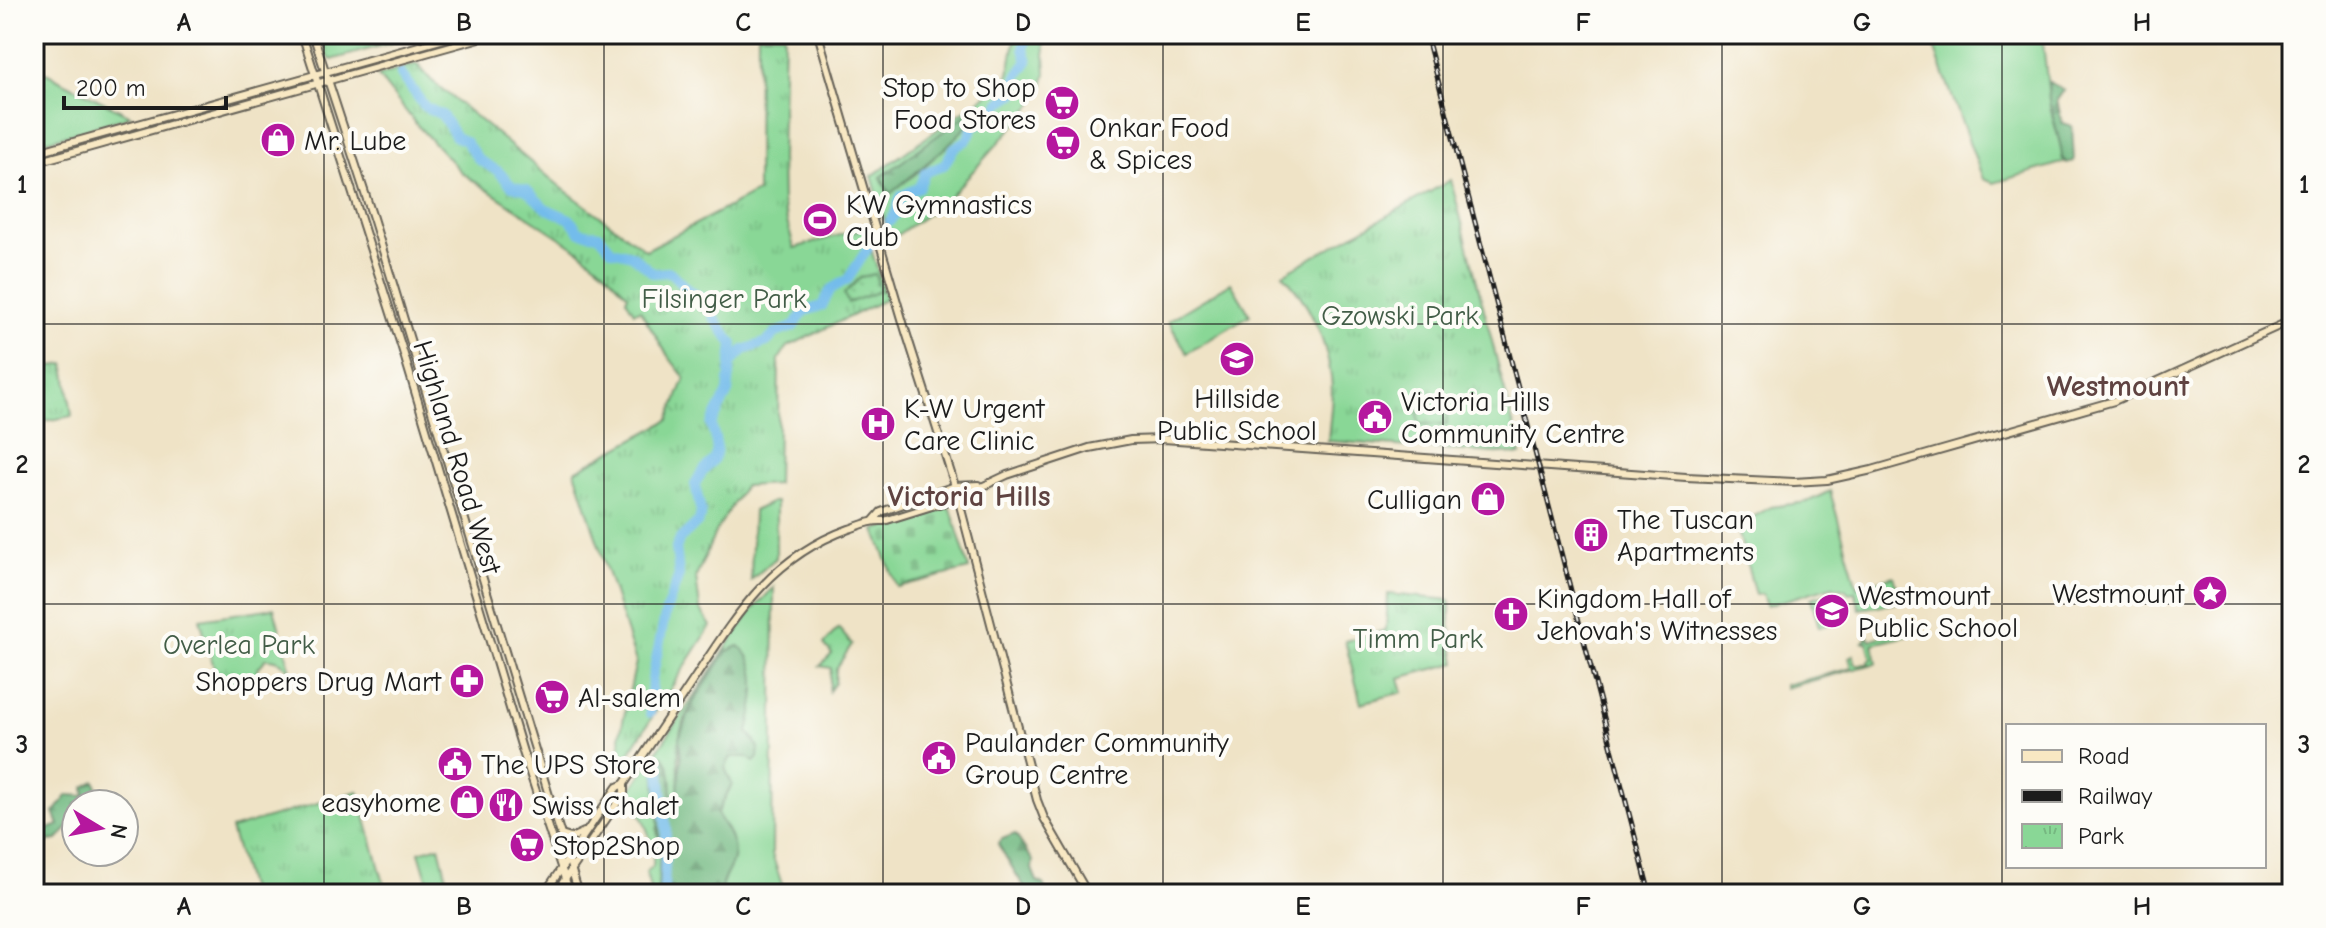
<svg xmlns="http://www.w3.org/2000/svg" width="2326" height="928" font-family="'Comic Neue',sans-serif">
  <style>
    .grass { fill: #89d796; stroke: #527a59; stroke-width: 2; fill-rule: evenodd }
    .forest { fill: url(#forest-firs); stroke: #456a4e; stroke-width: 2 }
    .cemetery { fill: url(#cemetery-stones); stroke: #527a59; stroke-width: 2 }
    .park { fill: url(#park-tufts); stroke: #527a59; stroke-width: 2 }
    .garden { fill: url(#garden-dots); stroke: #527a59; stroke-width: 2 }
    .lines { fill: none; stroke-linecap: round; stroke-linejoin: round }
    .stream { stroke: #73bceb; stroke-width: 2 }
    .river { stroke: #73bceb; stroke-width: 10 }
    .secondary-casing { stroke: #666258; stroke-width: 10 }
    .secondary { stroke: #f8e8c3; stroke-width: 6 }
    .rail-casing { stroke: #1c1c1c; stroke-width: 5 }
    .rail { stroke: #fdfcf7; stroke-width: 2; stroke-dasharray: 6; stroke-linecap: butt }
    .grid { fill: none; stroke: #1c1c1c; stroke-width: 2; stroke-opacity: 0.55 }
    .labels { text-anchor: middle; stroke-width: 8; stroke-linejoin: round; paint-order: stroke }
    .poi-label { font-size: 28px; fill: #1c1c1c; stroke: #fdfcf7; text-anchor: start }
    .park-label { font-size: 28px; fill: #425d47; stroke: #fdfcf7 }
    .street-label { font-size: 28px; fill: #1c1c1c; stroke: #fdfcf7 }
    .neighbourhood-label { font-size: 30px; font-weight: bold; fill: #5f4341; stroke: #fdfcf7 }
    .neatline { fill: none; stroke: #1c1c1c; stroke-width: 3 }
    .grid-label { font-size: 26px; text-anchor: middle; font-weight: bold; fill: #1c1c1c }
  </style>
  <defs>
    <pattern id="forest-firs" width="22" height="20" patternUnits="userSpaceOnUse" patternTransform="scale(2)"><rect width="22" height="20" fill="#6eb87f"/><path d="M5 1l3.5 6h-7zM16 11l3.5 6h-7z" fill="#5a9567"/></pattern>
    <pattern id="cemetery-stones" width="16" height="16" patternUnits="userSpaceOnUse" patternTransform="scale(2)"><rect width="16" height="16" fill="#89d796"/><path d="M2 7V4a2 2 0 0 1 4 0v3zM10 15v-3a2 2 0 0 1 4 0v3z" fill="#76b881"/></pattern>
    <pattern id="park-tufts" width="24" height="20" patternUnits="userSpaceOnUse" patternTransform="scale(2)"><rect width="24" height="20" fill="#89d796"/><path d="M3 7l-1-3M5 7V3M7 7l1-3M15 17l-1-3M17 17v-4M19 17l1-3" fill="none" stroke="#76b881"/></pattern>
    <pattern id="garden-dots" width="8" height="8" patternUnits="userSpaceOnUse" patternTransform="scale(2)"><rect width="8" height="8" fill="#89d796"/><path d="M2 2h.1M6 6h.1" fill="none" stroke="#76b881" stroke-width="1.8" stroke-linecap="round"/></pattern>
  </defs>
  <rect width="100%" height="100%" fill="#fdfcf7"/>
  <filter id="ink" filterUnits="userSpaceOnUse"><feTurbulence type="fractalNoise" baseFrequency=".0125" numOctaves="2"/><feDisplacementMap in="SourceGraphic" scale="16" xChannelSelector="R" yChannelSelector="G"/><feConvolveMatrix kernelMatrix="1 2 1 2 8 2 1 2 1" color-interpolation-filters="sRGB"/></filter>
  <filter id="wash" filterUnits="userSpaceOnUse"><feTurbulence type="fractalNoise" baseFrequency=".006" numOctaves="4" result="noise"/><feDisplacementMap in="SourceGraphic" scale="32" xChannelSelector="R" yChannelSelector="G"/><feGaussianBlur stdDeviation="1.8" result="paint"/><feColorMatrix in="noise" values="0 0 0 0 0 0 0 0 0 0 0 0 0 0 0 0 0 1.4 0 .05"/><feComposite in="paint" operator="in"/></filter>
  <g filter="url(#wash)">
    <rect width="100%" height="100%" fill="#efe3c6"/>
    <g class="grass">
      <polygon points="321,34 369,34 375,45 393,34 422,34 332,60 328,57"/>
      <path d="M1016,34H1044L1046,74L1042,90L1030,108L946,201L890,240L872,176L1002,84L1009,74ZM978,115L922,169L889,194L881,177Z"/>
      <polygon points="1929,34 2042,34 2050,107 2065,162 1994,183 1983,179"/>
      <polygon points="34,67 131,116 46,141 43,138 34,110"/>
      <polygon points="1231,283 1250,315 1187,353 1168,321"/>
      <path d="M1830,491L1857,587L1894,576L1900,598L1898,602C1886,606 1873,606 1860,609L1855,592L1849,593L1845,589L1832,586L1766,606L1762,594L1755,595L1737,526L1771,507L1807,502Z"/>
      <polygon points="772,502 776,502 776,558 751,580 753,511"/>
      <path d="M774,587L772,854L785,894H721C721,883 724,879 729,869C740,848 729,831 717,814L732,784L724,768L731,757H747L755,740L748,732L727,651C711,675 682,710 679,740C677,761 681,782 677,803L672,805L671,778L657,830L660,849L658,894H651L646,872L653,866C655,843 643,813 627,796L749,614Z"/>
      <polygon points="1832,592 1843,595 1837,597 1842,616 1839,617 1840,621 1819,627 1811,598"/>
      <polygon points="1904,625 1908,626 1911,635 1873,644 1877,663 1785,688 1785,685 1852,668 1849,657 1853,655 1856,664 1869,664 1869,660 1872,659 1867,642 1863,642 1868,636 1870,640 1893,633 1892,629"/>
      <polygon points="439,846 447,879 438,891 428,882 419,852"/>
    </g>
    <g class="forest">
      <path d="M2049,82L2064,90L2057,100L2062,123L2072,126L2074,161L2067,163L2062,158C2061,132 2045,107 2049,82Z"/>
      <polygon points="971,111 979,114 946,147 890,194 881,177"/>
      <path d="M739,646C764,665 754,706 748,732L759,748L758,758L754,762L747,757H731L725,768L732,784L717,814C728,832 741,848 729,869C724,879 721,883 721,894H658L660,849L655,763L662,755C674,767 671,788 672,804L677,803L681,759L679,738L693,703L727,651Z"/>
      <polygon points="95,781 103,804 76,804 76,827 72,823 57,840 48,841 40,852 34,851 46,830 59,825 54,813 68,795 85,796 84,787"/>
      <polygon points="1015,834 1033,861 1032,869 1037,881 1043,884 1047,894 1037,894 1034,889 1027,892 998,844 1002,839"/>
    </g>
    <polygon class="cemetery" points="946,507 951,509 969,569 897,587 875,530"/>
    <g class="park">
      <polygon points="758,34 784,34 781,157 782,202 794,248 865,228 886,299 787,347 779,359 777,484 744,486 715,533 696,577 700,609 711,626 622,764 620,735 636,662 575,471 669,420 685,378 668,356 640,310 634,312 626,299 628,295 604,270 580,251 462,173 417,125 378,76 417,64 431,80 562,188 646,250 757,192"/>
      <path d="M1451,180L1521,455L1328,441C1329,421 1334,397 1331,377C1326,339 1309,302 1283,274Z"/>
      <polygon points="65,364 72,416 34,423 34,369"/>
      <polygon points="1388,594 1450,600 1450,628 1456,663 1399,678 1403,692 1361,703 1345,641 1386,630"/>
      <path d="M274,608L291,672C283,663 278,658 266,659L257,669L256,678L220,689L200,619Z"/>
      <polygon points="838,628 852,644 836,669 835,683 829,691 831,668 820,666 832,654 824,644"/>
      <polygon points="358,791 387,894 317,894 315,888 293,894 250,894 231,829"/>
    </g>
    <g class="garden">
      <polygon points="875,274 880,291 848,303 844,294 861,277"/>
      <polygon points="1447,409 1447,424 1419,424 1418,410"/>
    </g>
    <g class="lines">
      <polyline class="stream" points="357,34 366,43"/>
      <g class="river">
        <path d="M401,74L425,107L442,115L456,137L465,141L479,160L498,171L512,186L527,190L545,208L570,219L580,232L599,235L612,250L632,255L653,273L670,272L687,289L711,304L714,318L733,344L728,392L711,425C725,466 710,454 695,484L701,512L699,521L680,539L676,548L679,575L666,611L652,679L650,713"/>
        <polyline points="890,221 895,214 901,196 919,187 925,173 944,165 954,148 967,140 974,125 991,119 1000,103 1014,94 1018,75 1028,61 1024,49 1027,34"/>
        <polyline points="732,362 744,350 767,342 776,333 793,327 805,311 822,306 831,289 848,279 868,248"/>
        <polyline points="659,764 666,828 664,894"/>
      </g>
    </g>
  </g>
  <g filter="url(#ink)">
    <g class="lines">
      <defs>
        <g id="secondary">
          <polyline points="302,34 402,348 523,752 570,894"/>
          <polyline points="313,34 373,218 579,894"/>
          <polyline points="818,34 905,329 955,486 1037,800 1044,818 1088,894"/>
          <polyline points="34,153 462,34"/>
          <polyline points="34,163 494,34"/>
          <polyline points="874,520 881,512 955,486 978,485"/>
          <polyline points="561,835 571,838 584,832"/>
          <polyline points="544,894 617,787 624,784"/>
          <path d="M555,894L624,793V784C648,748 672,712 696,676C738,612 773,556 849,529C861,525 871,520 884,521L958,498L1007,475L1089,448L1131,440L1164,439L1686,477L1794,482L1827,480L1872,470L2114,401L2292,320"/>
        </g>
      </defs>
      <use href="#secondary" class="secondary-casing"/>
      <use href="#secondary" class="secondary"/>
      <defs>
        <polyline id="rail" points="1426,34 1650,894"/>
      </defs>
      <use href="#rail" class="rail-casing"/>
      <use href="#rail" class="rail"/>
    </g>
  </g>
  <path class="grid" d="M324,34V894M604,34V894M883,34V894M1163,34V894M1443,34V894M1722,34V894M2002,34V894M34,324H2292M34,604H2292"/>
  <defs>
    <symbol id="supermarket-disc" viewBox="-11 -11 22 22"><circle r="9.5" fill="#b5179e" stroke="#fdfcf7"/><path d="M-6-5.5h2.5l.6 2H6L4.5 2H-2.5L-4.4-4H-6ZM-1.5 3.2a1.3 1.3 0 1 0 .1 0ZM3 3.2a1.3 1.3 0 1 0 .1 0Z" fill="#fff"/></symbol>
    <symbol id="shop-disc" viewBox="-11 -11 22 22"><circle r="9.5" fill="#b5179e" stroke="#fdfcf7"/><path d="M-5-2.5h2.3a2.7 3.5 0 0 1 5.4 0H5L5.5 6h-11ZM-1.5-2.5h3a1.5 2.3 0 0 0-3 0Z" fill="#fff"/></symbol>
    <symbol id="stadium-disc" viewBox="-11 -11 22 22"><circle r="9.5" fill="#b5179e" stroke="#fdfcf7"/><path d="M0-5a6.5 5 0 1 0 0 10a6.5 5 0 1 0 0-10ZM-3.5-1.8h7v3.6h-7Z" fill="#fff"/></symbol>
    <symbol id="school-disc" viewBox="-11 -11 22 22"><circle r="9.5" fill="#b5179e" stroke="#fdfcf7"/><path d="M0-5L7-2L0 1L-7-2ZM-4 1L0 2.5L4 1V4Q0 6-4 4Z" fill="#fff"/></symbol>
    <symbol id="civic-disc" viewBox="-11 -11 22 22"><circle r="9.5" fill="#b5179e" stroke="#fdfcf7"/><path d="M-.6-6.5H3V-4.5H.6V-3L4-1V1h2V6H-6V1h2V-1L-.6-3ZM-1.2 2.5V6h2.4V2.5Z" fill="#fff"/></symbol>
    <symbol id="hospital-disc" viewBox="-11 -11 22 22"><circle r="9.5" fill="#b5179e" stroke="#fdfcf7"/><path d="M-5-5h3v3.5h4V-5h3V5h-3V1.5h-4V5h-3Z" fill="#fff"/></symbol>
    <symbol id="building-disc" viewBox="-11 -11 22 22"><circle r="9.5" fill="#b5179e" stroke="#fdfcf7"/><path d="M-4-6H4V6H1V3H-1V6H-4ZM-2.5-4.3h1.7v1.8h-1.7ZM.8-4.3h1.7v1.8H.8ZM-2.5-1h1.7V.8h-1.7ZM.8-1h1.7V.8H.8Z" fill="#fff"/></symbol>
    <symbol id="sight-disc" viewBox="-11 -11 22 22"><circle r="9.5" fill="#b5179e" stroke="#fdfcf7"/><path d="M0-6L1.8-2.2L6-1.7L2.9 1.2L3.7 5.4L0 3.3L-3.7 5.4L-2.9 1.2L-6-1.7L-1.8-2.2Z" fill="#fff"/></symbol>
    <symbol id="church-disc" viewBox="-11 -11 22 22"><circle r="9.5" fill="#b5179e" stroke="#fdfcf7"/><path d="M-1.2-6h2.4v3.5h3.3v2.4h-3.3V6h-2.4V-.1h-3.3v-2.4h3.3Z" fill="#fff"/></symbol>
    <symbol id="pharmacy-disc" viewBox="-11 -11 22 22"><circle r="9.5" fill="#b5179e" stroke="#fdfcf7"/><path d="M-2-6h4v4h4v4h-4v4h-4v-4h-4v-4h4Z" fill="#fff"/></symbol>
    <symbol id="restaurant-disc" viewBox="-11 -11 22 22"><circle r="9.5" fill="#b5179e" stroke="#fdfcf7"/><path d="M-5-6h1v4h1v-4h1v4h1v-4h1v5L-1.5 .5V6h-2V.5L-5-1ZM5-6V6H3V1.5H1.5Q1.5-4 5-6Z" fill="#fff"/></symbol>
  </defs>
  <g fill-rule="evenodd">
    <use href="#supermarket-disc" x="1042" y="83" width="40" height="40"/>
    <use href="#shop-disc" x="258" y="120" width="40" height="40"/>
    <use href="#supermarket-disc" x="1043" y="123" width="40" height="40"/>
    <use href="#stadium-disc" x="800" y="200" width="40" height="40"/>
    <use href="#school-disc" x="1217" y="339" width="40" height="40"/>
    <use href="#civic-disc" x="1355" y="397" width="40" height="40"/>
    <use href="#hospital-disc" x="858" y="404" width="40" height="40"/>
    <use href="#shop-disc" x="1468" y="479" width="40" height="40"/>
    <use href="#building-disc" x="1571" y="515" width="40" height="40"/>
    <use href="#sight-disc" x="2190" y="573" width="40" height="40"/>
    <use href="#school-disc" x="1812" y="591" width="40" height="40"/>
    <use href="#church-disc" x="1491" y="594" width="40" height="40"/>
    <use href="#pharmacy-disc" x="447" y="661" width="40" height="40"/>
    <use href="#supermarket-disc" x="532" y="677" width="40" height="40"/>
    <use href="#civic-disc" x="919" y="738" width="40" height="40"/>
    <use href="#civic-disc" x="435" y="744" width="40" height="40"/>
    <use href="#shop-disc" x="447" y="782" width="40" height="40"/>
    <use href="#restaurant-disc" x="486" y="785" width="40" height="40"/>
    <use href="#supermarket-disc" x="507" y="825" width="40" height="40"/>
  </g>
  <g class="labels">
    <g class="poi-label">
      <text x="1036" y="97" text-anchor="end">Stop to Shop<tspan x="1036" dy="32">Food Stores</tspan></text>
      <text x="1089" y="137">Onkar Food<tspan x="1089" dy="32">&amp; Spices</tspan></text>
      <text x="304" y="150">Mr. Lube</text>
      <text x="846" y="214">KW Gymnastics<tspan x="846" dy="32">Club</tspan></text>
      <text x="1237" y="408" text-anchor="middle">Hillside<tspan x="1237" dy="32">Public School</tspan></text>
      <text x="1401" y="411">Victoria Hills<tspan x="1401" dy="32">Community Centre</tspan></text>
      <text x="904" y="418">K-W Urgent<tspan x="904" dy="32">Care Clinic</tspan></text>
      <text x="1462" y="509" text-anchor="end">Culligan</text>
      <text x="1617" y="529">The Tuscan<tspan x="1617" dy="32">Apartments</tspan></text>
      <text x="2184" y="603" text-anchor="end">Westmount</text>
      <text x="1858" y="605">Westmount<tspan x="1858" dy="32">Public School</tspan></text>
      <text x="1537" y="608">Kingdom Hall of<tspan x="1537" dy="32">Jehovah's Witnesses</tspan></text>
      <text x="441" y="691" text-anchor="end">Shoppers Drug Mart</text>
      <text x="578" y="707">Al-salem</text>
      <text x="965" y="752">Paulander Community<tspan x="965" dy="32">Group Centre</tspan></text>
      <text x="481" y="774">The UPS Store</text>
      <text x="441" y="812" text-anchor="end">easyhome</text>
      <text x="532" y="815">Swiss Chalet</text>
      <text x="553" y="855">Stop2Shop</text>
    </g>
    <g class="park-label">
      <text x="724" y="308">Filsinger Park</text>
      <text x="1400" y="325">Gzowski Park</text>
      <text x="1418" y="648">Timm Park</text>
      <text x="239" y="654">Overlea Park</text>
    </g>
    <g class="street-label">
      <text transform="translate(458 457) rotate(73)" y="10">Highland Road West</text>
    </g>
    <g class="neighbourhood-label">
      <text x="2118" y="396">Westmount</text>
      <text x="969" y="506">Victoria Hills</text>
    </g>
  </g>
  <rect width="2326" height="928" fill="none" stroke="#fdfcf7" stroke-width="88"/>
  <rect x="2006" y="724" width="260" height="144" fill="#fdfcf7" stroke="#a3a29f" stroke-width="2"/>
  <rect x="2022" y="750" width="40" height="12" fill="#f8e8c3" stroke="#a3a29f" stroke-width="2"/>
  <text x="2078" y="764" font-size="24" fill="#1c1c1c">Road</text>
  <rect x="2022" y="790" width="40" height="12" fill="#1c1c1c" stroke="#a3a29f" stroke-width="2"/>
  <text x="2078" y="804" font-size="24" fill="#1c1c1c">Railway</text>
  <rect x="2022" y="824" width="40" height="24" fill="url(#park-tufts)" stroke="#a3a29f" stroke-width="2"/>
  <text x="2078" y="844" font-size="24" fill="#1c1c1c">Park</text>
  <g transform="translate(100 828) rotate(100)"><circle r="38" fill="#fdfcf7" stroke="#a3a29f" stroke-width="2"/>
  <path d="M0-6L14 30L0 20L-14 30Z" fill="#b5179e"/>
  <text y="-12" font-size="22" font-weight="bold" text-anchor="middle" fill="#1c1c1c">N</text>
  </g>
  <path d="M64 96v12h162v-12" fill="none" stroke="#1c1c1c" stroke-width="4"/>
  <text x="76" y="96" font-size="24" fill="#1c1c1c" stroke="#fdfcf7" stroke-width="6" paint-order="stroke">200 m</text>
  <rect x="44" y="44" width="2238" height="840" class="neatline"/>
  <g class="grid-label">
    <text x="184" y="31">A</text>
    <text x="464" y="31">B</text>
    <text x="743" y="31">C</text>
    <text x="1023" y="31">D</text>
    <text x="1303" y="31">E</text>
    <text x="1583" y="31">F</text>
    <text x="1862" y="31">G</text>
    <text x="2142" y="31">H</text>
    <text x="22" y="193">1</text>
    <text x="2304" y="193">1</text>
    <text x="22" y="473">2</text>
    <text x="2304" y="473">2</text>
    <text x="22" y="753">3</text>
    <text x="2304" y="753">3</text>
    <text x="184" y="915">A</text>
    <text x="464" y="915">B</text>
    <text x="743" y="915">C</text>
    <text x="1023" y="915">D</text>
    <text x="1303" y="915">E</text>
    <text x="1583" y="915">F</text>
    <text x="1862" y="915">G</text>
    <text x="2142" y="915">H</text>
  </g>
</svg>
